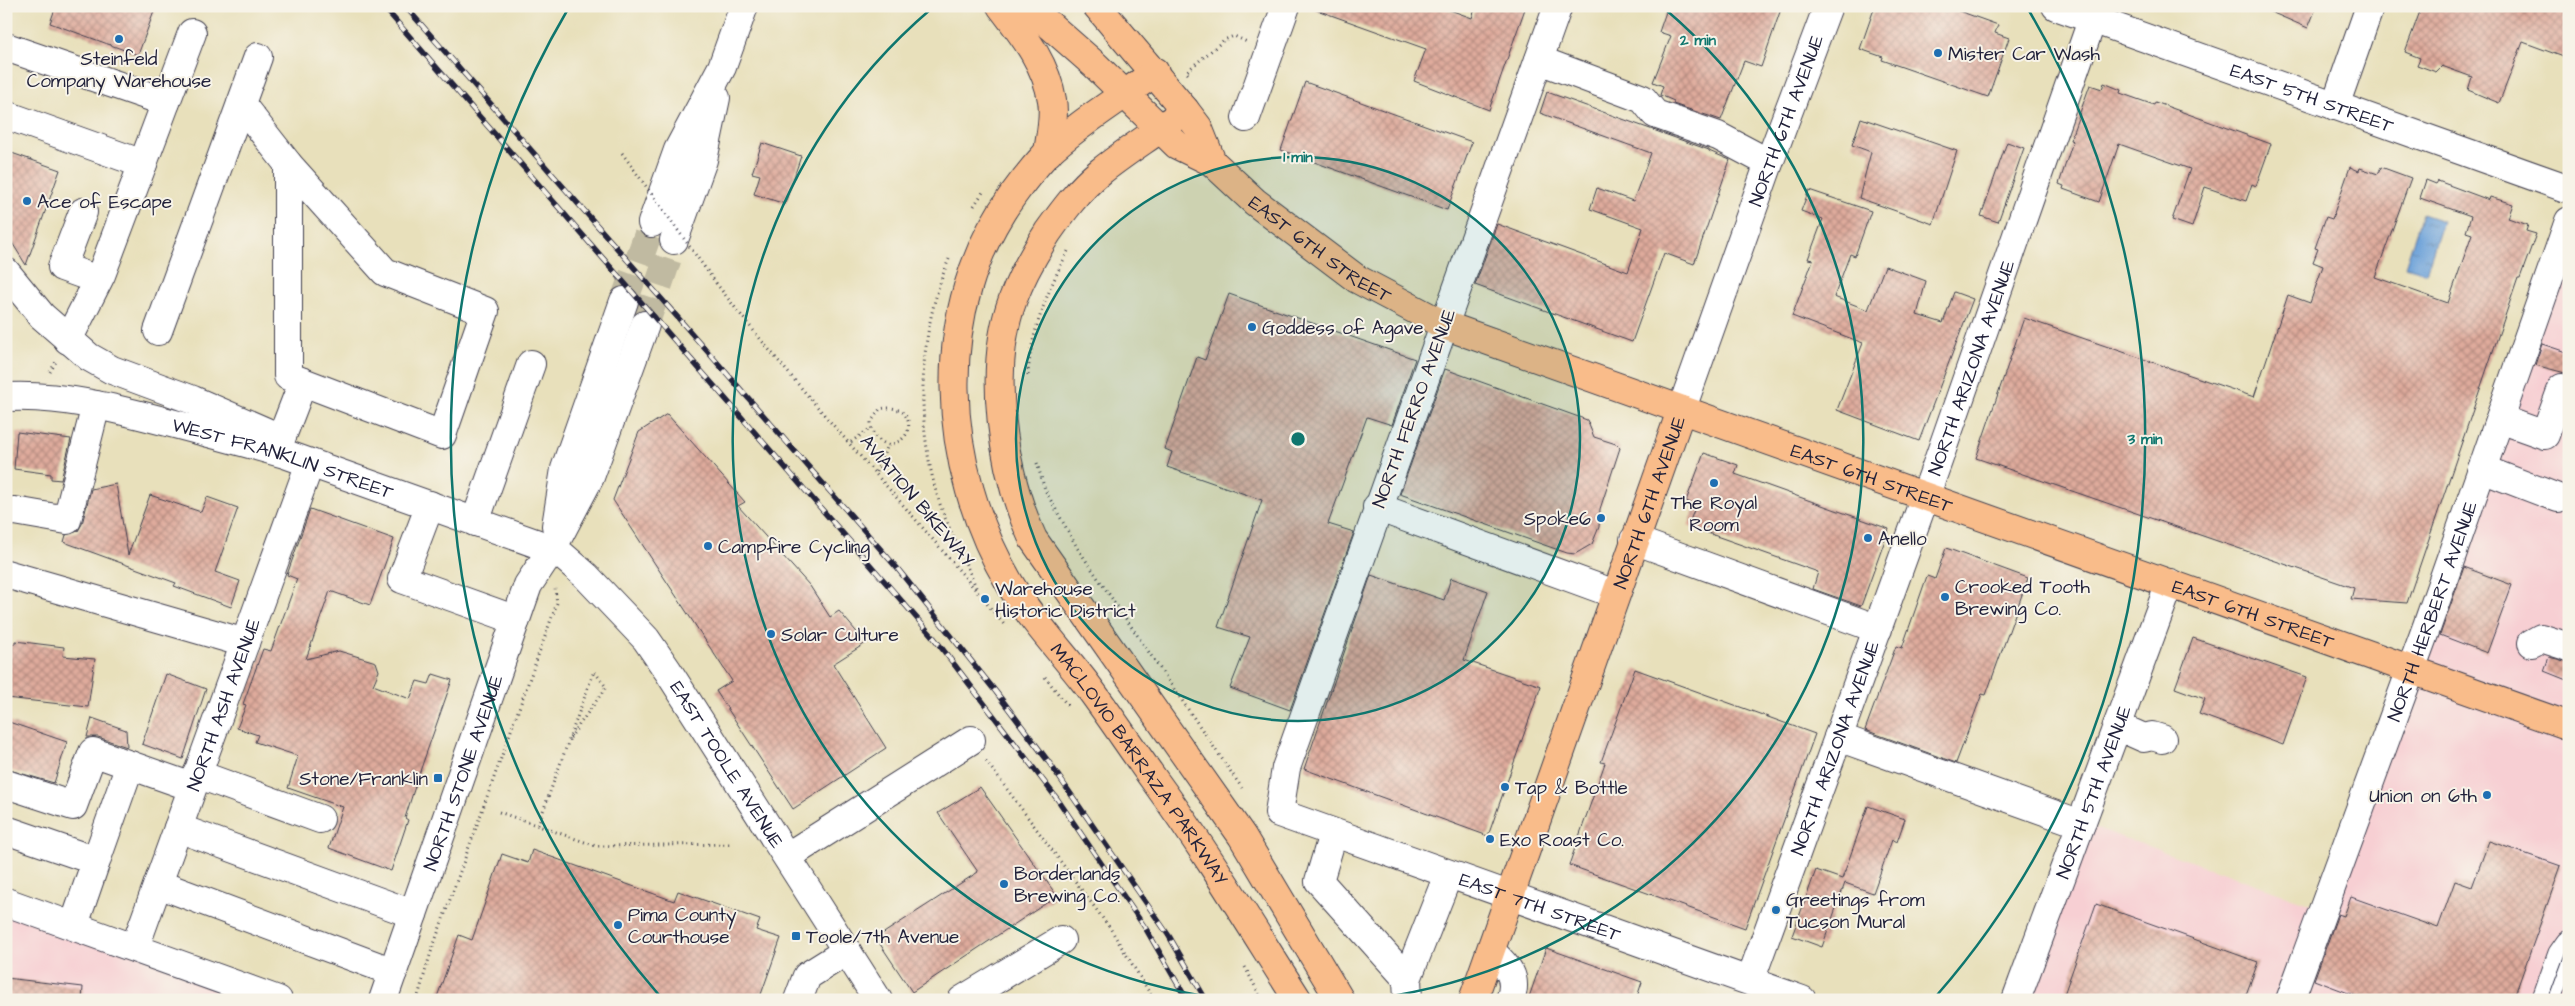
<svg xmlns="http://www.w3.org/2000/svg" width="2575" height="1006" font-family="'Architects Daughter',sans-serif">
  <style>
    .built { fill: #f7cfd3 }
    .water { fill: url(#water-ripples); stroke: #47628a }
    .building { fill: url(#building-cross-hatch) }
    .lines { fill: none; stroke-linecap: round; stroke-linejoin: round }
    .minor-tunnel { stroke: #c0baa1; stroke-width: 28; stroke-dasharray: 28 14; stroke-linecap: butt }
    .minor-casing { stroke: #403e4e; stroke-width: 30 }
    .major-casing { stroke: #403e4e; stroke-width: 30 }
    .path { stroke: #403e4e; stroke-width: 3; stroke-dasharray: 1 4; stroke-linecap: butt }
    .minor { stroke: #fff; stroke-width: 28 }
    .major { stroke: #f9bc8a; stroke-width: 28 }
    .tram { stroke: #22223b; stroke-width: 1 }
    .rail-casing { stroke: #22223b; stroke-width: 5.5 }
    .rail { stroke: #f7f3e8; stroke-width: 4; stroke-dasharray: 11; stroke-linecap: butt }
    .path-bridge { stroke: #403e4e; stroke-width: 3; stroke-dasharray: 1 4; stroke-linecap: butt }
    .ring { fill: none; stroke: #0f766e; stroke-width: 2.5 }
    .poi-dot { fill: #1f6fb2; stroke: #f7f3e8; stroke-width: 2 }
    .labels { text-anchor: middle; stroke-width: 4; stroke-linejoin: round; paint-order: stroke }
    .poi-label { font-size: 19px; fill: #22223b; stroke: #f7f3e8; text-anchor: start }
    .street-label { font-size: 19px; fill: #22223b; stroke: #f7f3e8 }
    .centre { fill: #0f766e; stroke: #f7f3e8; stroke-width: 2.5 }
    .ring-label { font-size: 15px; text-anchor: middle; font-weight: bold; fill: #0f766e; stroke: #f7f3e8; stroke-width: 4; stroke-linejoin: round; paint-order: stroke }
  </style>
  <defs>
    <pattern id="water-ripples" width="26" height="14" patternUnits="userSpaceOnUse" patternTransform="scale(1.25)"><rect width="26" height="14" fill="#6ca1d9"/><path d="M2 4q2-2 4 0t4 0M15 11q2-2 4 0t4 0" fill="none" stroke="#5883b1"/></pattern>
    <pattern id="building-cross-hatch" width="8" height="8" patternUnits="userSpaceOnUse" patternTransform="scale(1.25)"><rect width="8" height="8" fill="#dfab9c"/><path d="M0 0l8 8M0 8l8-8" fill="none" stroke="#b48b80"/></pattern>
  </defs>
  <rect width="100%" height="100%" fill="#f7f3e8"/>
  <filter id="ink" filterUnits="userSpaceOnUse"><feTurbulence type="fractalNoise" baseFrequency=".02" numOctaves="2"/><feDisplacementMap in="SourceGraphic" scale="10" xChannelSelector="R" yChannelSelector="G"/><feConvolveMatrix kernelMatrix="1 2 1 2 8 2 1 2 1" color-interpolation-filters="sRGB"/></filter>
  <filter id="wash" filterUnits="userSpaceOnUse"><feTurbulence type="fractalNoise" baseFrequency=".0096" numOctaves="4" result="noise"/><feDisplacementMap in="SourceGraphic" scale="20" xChannelSelector="R" yChannelSelector="G"/><feGaussianBlur stdDeviation="1.12" result="paint"/><feColorMatrix in="noise" values="0 0 0 0 0 0 0 0 0 0 0 0 0 0 0 0 0 1.4 0 .05"/><feComposite in="paint" operator="in"/></filter>
  <g filter="url(#wash)">
    <rect width="100%" height="100%" fill="#e8e0bb"/>
    <g class="built">
      <polygon points="2569,221 2569,1000 2016,1000 2082,823 2323,908"/>
      <polygon points="6,902 278,1000 6,1000"/>
    </g>
    <polygon class="water" points="2422,214 2443,221 2426,273 2405,267"/>
    <g id="blocks">
      <g class="building">
        <polygon points="56,6 156,6 138,55 50,23"/>
        <polygon points="1314,6 1439,6 1472,18 1476,6 1526,6 1489,110 1414,81 1426,49 1314,9"/>
        <polygon points="1668,6 1782,6 1761,67 1744,61 1721,120 1673,104 1674,101 1660,95 1663,86 1653,82 1671,36 1659,32"/>
        <polygon points="1875,6 1945,6 1998,25 1995,33 2009,38 1988,97 1882,60 1883,57 1860,49"/>
        <polygon points="2257,6 2317,6 2308,28"/>
        <polygon points="2422,6 2569,6 2569,59 2523,42 2499,103 2468,90 2472,77 2442,66 2436,72 2417,65 2420,58 2405,52"/>
        <polygon points="1305,82 1472,142 1447,210 1281,150"/>
        <polygon points="2104,83 2121,90 2120,93 2154,105 2155,102 2271,144 2256,186 2252,184 2246,201 2205,187 2192,227 2172,220 2190,169 2119,144 2099,202 2063,189 2064,186 2059,184 2073,141 2070,140 2090,85 2102,89"/>
        <polygon points="1547,92 1709,150 1709,151 1730,160 1694,264 1664,253 1632,342 1475,285 1497,224 1628,272 1643,228 1590,209 1597,188 1633,201 1651,153 1540,113"/>
        <polygon points="1861,118 1957,151 1933,224 1859,198 1871,152 1852,145"/>
        <polygon points="2007,142 2024,148 1998,222 1981,216"/>
        <polygon points="762,143 801,156 785,204 754,194 760,175 752,173"/>
        <polygon points="6,151 60,170 26,265 6,233"/>
        <polygon points="2350,167 2359,171 2360,168 2378,174 2381,167 2411,178 2375,277 2448,303 2472,234 2466,232 2471,216 2420,198 2426,180 2436,184 2438,181 2489,200 2490,197 2513,204 2508,218 2528,225 2526,231 2536,234 2520,278 2518,278 2407,603 2351,599 2354,588 1976,458 2024,318 2254,397 2288,295 2310,303 2323,266 2313,262 2318,249 2315,248 2326,217 2332,219"/>
        <polygon points="1809,190 1871,211 1855,256 1850,254 1834,297 1868,310 1885,266 1926,281 1917,315 1943,323 1954,292 1973,299 1919,441 1837,410 1863,343 1792,316 1813,260 1808,259 1823,219 1801,211"/>
        <polygon points="1229,294 1415,359 1392,425 1367,417 1328,524 1354,532 1290,710 1230,688 1250,637 1218,627 1262,500 1167,467 1172,452 1165,449 1197,357 1205,360"/>
        <polygon points="2542,344 2569,353 2569,374 2535,365"/>
        <polygon points="1445,369 1587,420 1594,437 1616,444 1620,448 1600,509 1599,527 1592,544 1575,554 1567,553 1400,494"/>
        <polygon points="667,414 745,502 738,506 810,586 830,617 839,611 866,643 833,664 886,748 793,809 716,691 732,681 613,500 639,432"/>
        <polygon points="17,432 71,439 61,480 51,479 51,474 14,469"/>
        <polygon points="1704,453 1738,465 1735,474 1889,529 1861,606 1813,589 1818,572 1688,526 1696,505 1686,501"/>
        <polygon points="116,484 128,555 150,495 201,512 207,497 238,508 215,572 240,581 231,607 174,586 176,583 64,542 66,535 78,531 82,524 91,489"/>
        <polygon points="310,509 394,539 370,605 330,591 306,659 339,651 376,662 379,671 373,685 410,699 417,681 429,684 433,674 452,680 418,777 405,818 408,820 391,871 329,848 343,807 288,788 298,756 255,742 258,735 237,728 246,705 243,704 263,649 271,651 297,579 287,575"/>
        <polygon points="1946,548 2028,578 1986,695 1982,694 1956,763 1865,730 1896,646 1902,648 1927,576 1935,579"/>
        <polygon points="2464,567 2512,585 2487,653 2440,635"/>
        <polygon points="1371,575 1444,600 1451,578 1488,591 1464,660 1541,686 1488,836 1304,769"/>
        <polygon points="2193,638 2307,677 2283,745 2199,714 2205,699 2175,688"/>
        <polygon points="15,641 64,647 63,656 95,659 88,707 6,698 9,644 15,644"/>
        <polygon points="2549,657 2569,662 2569,681 2544,671"/>
        <polygon points="1635,669 1815,734 1745,928 1569,865 1605,763 1601,762"/>
        <polygon points="166,674 206,689 183,759 142,744"/>
        <polygon points="92,718 126,730 127,747 98,737 87,737"/>
        <polygon points="6,721 67,742 54,783 6,769"/>
        <polygon points="980,787 1057,896 912,992 876,938 978,872 938,813"/>
        <polygon points="1868,806 1905,819 1897,842 1892,840 1873,893 1845,883 1822,947 1792,936 1816,870 1842,879"/>
        <polygon points="2489,841 2561,866 2513,1000 2367,1000 2314,980 2338,914 2344,916 2351,897 2438,928 2455,881 2472,887"/>
        <polygon points="532,850 674,901 678,891 760,920 756,930 781,938 759,1000 436,1000 459,935 472,940 502,854 528,863"/>
        <polygon points="2096,904 2258,962 2244,1000 2062,1000"/>
        <polygon points="1546,948 1642,982 1636,1000 1528,1000"/>
        <polygon points="6,978 83,987 82,1000 6,1000"/>
      </g>
    </g>
  </g>
  <g filter="url(#ink)">
    <use href="#blocks" fill-opacity="0" stroke="#403e4e" stroke-width="1"/>
    <g class="lines">
      <g class="minor-tunnel">
        <polyline points="624,301 652,223"/>
        <polyline points="645,325 674,240"/>
      </g>
      <defs>
        <g id="minor">
          <path id="s1" d="M1558,6L1286,768L1279,813L1802,1000"/>
          <path id="s2" d="M2056,6L2569,189"/>
          <polyline points="6,47 166,102"/>
          <polyline points="1539,60 1643,99 1655,114 1718,136 1769,163"/>
          <polyline points="241,104 288,164 288,376 303,382 281,439"/>
          <polyline points="2335,106 2370,6"/>
          <polyline points="6,115 143,164"/>
          <polyline points="1246,118 1286,6"/>
          <polyline points="288,164 385,272 485,311 442,435 303,382"/>
          <polyline points="83,212 62,267 98,280"/>
          <polyline points="652,223 678,150 722,67 744,6"/>
          <polyline points="674,240 703,160 716,98"/>
          <polyline points="6,272 42,316 89,357 112,370 193,400 278,437"/>
          <polyline points="158,331 258,57"/>
          <polyline points="68,340 101,275 192,33"/>
          <path id="s3" d="M6,397C62,394 118,409 171,423C209,433 247,443 285,454L552,549L563,556L586,576L646,639L668,671L878,1000"/>
          <path id="s4" d="M1681,411L1769,163L1828,6"/>
          <polyline points="2500,419 2545,435 2562,388"/>
          <polyline points="2482,469 2558,498"/>
          <polyline points="430,505 402,579 516,620"/>
          <polyline points="1377,507 1615,594"/>
          <polyline points="6,512 15,511 67,520 96,405"/>
          <polyline points="475,522 531,364"/>
          <polyline points="556,526 565,469 624,301"/>
          <polyline points="1634,540 1878,629"/>
          <polyline points="6,574 245,643"/>
          <polyline points="2532,643 2541,638 2569,647"/>
          <polyline points="2117,726 2144,738 2152,736 2162,739"/>
          <polyline points="1838,737 2081,824"/>
          <polyline points="197,774 320,819"/>
          <polyline points="6,784 73,806 93,752 192,787"/>
          <polyline points="178,828 413,914"/>
          <polyline points="6,830 96,861 130,765"/>
          <polyline points="1333,834 1319,881 1407,979 1408,1000"/>
          <polyline points="788,856 971,740"/>
          <polyline points="158,884 393,972"/>
          <polyline points="6,902 278,1000"/>
          <polyline points="74,925 96,861"/>
          <path id="s5" d="M135,947L310,463"/>
          <path d="M1491,951C1507,966 1519,977 1510,1000"/>
          <polyline points="1407,979 1448,875"/>
          <path id="s6" d="M1750,981L1938,461L2097,6"/>
          <path id="s7" d="M383,1000L528,585L552,549L590,477L645,325"/>
          <polyline points="798,1000 807,976 847,951"/>
          <polyline points="962,1000 1061,940"/>
          <path id="s8" d="M2016,1000L2170,583"/>
          <path id="s9" d="M2290,1000L2427,626L2569,221"/>
          <polyline points="2546,1000 2562,955 2569,945"/>
        </g>
        <g id="major">
          <path d="M1001,6C1023,35 1046,63 1052,100C1055,117 1050,136 1048,153"/>
          <path id="s10" d="M1023,6L1045,21L1095,65L1177,145L1212,162L1255,202L1357,279L1444,325L2569,726"/>
          <polyline points="1097,6 1185,110 1198,127 1212,162"/>
          <path id="s11" d="M1155,72C1120,99 1080,122 1048,152C1036,165 1023,181 1013,195C930,309 941,467 1010,584C1031,619 1059,649 1084,681C1109,714 1131,748 1155,781C1206,851 1251,926 1298,1000"/>
          <path d="M1185,110C1158,132 1127,150 1100,172C1079,189 1063,211 1048,232C1034,254 1022,275 1013,299C987,369 1002,472 1033,539L1242,836L1340,1000"/>
          <path id="s12" d="M1473,1000L1681,411"/>
        </g>
      </defs>
      <use href="#minor" class="minor-casing"/>
      <use href="#major" class="major-casing"/>
      <g class="path">
        <polyline points="1188,74 1186,72 1224,40 1234,36 1247,42"/>
        <polyline points="974,206 983,192"/>
        <path d="M949,259C918,334 915,421 938,498C948,530 965,559 977,590"/>
        <path d="M716,283C807,402 912,510 1006,627"/>
        <polyline points="50,372 57,360"/>
        <path d="M1028,375C1031,331 1048,290 1068,251"/>
        <polyline points="851,442 871,428"/>
        <polyline points="1037,463 1045,490 1078,549 1242,788"/>
        <path d="M876,472L888,445C920,440 913,401 880,409L871,422C871,435 877,440 888,445"/>
        <polyline points="1045,677 1068,706"/>
        <polyline points="570,738 606,687 594,671"/>
        <polyline points="986,761 1110,928 1154,1000"/>
        <polyline points="499,812 596,846 733,844"/>
        <polyline points="538,825 594,671"/>
        <polyline points="1245,967 1262,1000"/>
        <polyline points="417,1000 430,955 557,603 555,589"/>
      </g>
      <use href="#minor" class="minor"/>
      <use href="#major" class="major"/>
      <polyline class="tram" points="2548,1000 2569,943"/>
      <defs>
        <g id="rail">
          <polyline points="383,6 934,638 1058,800 1146,929 1187,1000"/>
          <polyline points="405,6 897,568 996,692 1048,761 1169,936 1206,1000"/>
        </g>
      </defs>
      <use href="#rail" class="rail-casing"/>
      <use href="#rail" class="rail"/>
      <polyline class="path-bridge" points="622,153 716,283"/>
    </g>
  </g>
  <circle cx="1298" cy="439" r="282" fill="#0f766e" fill-opacity=".12"/>
  <g class="ring">
    <circle cx="1298" cy="439" r="282"/>
    <path d="M1224 999A565 565 0 0 1 931 9M1665 9A565 565 0 0 1 1372 999"/>
    <path d="M659 995A847 847 0 0 1 568 9M2028 9A847 847 0 0 1 1937 995"/>
  </g>
  <g class="poi-dot">
    <circle cx="119" cy="39" r="5"/>
    <circle cx="1938" cy="53" r="5"/>
    <circle cx="27" cy="201" r="5"/>
    <circle cx="1252" cy="327" r="5"/>
    <circle cx="1714" cy="483" r="5"/>
    <circle cx="1601" cy="518" r="5"/>
    <circle cx="1868" cy="538" r="5"/>
    <circle cx="708" cy="546" r="5"/>
    <circle cx="1945" cy="597" r="5"/>
    <circle cx="985" cy="599" r="5"/>
    <circle cx="771" cy="634" r="5"/>
    <rect x="433" y="773" width="10" height="10" rx="2.5"/>
    <circle cx="1505" cy="787" r="5"/>
    <circle cx="2487" cy="795" r="5"/>
    <circle cx="1490" cy="839" r="5"/>
    <circle cx="1004" cy="884" r="5"/>
    <circle cx="1776" cy="910" r="5"/>
    <circle cx="618" cy="925" r="5"/>
    <rect x="791" y="931" width="10" height="10" rx="2.5"/>
  </g>
  <g class="labels">
    <g class="poi-label">
      <text x="1948" y="60">Mister Car Wash</text>
      <text x="119" y="65" text-anchor="middle">Steinfeld<tspan x="119" dy="22">Company Warehouse</tspan></text>
      <text x="37" y="208">Ace of Escape</text>
      <text x="1262" y="334">Goddess of Agave</text>
      <text x="1714" y="509" text-anchor="middle">The Royal<tspan x="1714" dy="22">Room</tspan></text>
      <text x="1591" y="525" text-anchor="end">Spoke6</text>
      <text x="1878" y="545">Anello</text>
      <text x="718" y="553">Campfire Cycling</text>
      <text x="1955" y="593">Crooked Tooth<tspan x="1955" dy="22">Brewing Co.</tspan></text>
      <text x="995" y="595">Warehouse<tspan x="995" dy="22">Historic District</tspan></text>
      <text x="781" y="641">Solar Culture</text>
      <text x="428" y="785" text-anchor="end">Stone/Franklin</text>
      <text x="1515" y="794">Tap &amp; Bottle</text>
      <text x="2477" y="802" text-anchor="end">Union on 6th</text>
      <text x="1500" y="846">Exo Roast Co.</text>
      <text x="1014" y="880">Borderlands<tspan x="1014" dy="22">Brewing Co.</tspan></text>
      <text x="1786" y="906">Greetings from<tspan x="1786" dy="22">Tucson Mural</tspan></text>
      <text x="628" y="921">Pima County<tspan x="628" dy="22">Courthouse</tspan></text>
      <text x="806" y="943">Toole/7th Avenue</text>
    </g>
    <g class="street-label">
      <text dy="7" stroke="none"><textPath href="#s2" startOffset="272">EAST 5TH STREET</textPath></text>
      <text dy="7" stroke="none"><textPath href="#s4" startOffset="309">NORTH 6TH AVENUE</textPath></text>
      <text dy="7" stroke="none"><textPath href="#s10" startOffset="386">EAST 6TH STREET</textPath></text>
      <text dy="7" stroke="none"><textPath href="#s6" startOffset="652">NORTH ARIZONA AVENUE</textPath></text>
      <text transform="translate(1413 408) rotate(-70)" y="7">NORTH FERRO AVENUE</text>
      <text dy="7" stroke="none"><textPath href="#s3" startOffset="285">WEST FRANKLIN STREET</textPath></text>
      <text dy="7" stroke="none"><textPath href="#s10" startOffset="986">EAST 6TH STREET</textPath></text>
      <text transform="translate(918 500) rotate(50)" y="7">AVIATION BIKEWAY</text>
      <text dy="7" stroke="none"><textPath href="#s12" startOffset="528">NORTH 6TH AVENUE</textPath></text>
      <text dy="7" stroke="none"><textPath href="#s9" startOffset="414">NORTH HERBERT AVENUE</textPath></text>
      <text dy="7" stroke="none"><textPath href="#s10" startOffset="1391">EAST 6TH STREET</textPath></text>
      <text dy="7" stroke="none"><textPath href="#s5" startOffset="258">NORTH ASH AVENUE</textPath></text>
      <text dy="7" stroke="none"><textPath href="#s6" startOffset="248">NORTH ARIZONA AVENUE</textPath></text>
      <text dy="7" stroke="none"><textPath href="#s3" startOffset="849">EAST TOOLE AVENUE</textPath></text>
      <text dy="7" stroke="none"><textPath href="#s11" startOffset="822">MACLOVIO BARRAZA PARKWAY</textPath></text>
      <text dy="7" stroke="none"><textPath href="#s7" startOffset="241">NORTH STONE AVENUE</textPath></text>
      <text dy="7" stroke="none"><textPath href="#s8" startOffset="222">NORTH 5TH AVENUE</textPath></text>
      <text dy="7" stroke="none"><textPath href="#s1" startOffset="1132">EAST 7TH STREET</textPath></text>
    </g>
  </g>
  <circle cx="1298" cy="439" r="8" class="centre"/>
  <g class="ring-label">
    <text x="1698" y="45">2 min</text>
    <text x="1298" y="162">1 min</text>
    <text x="2145" y="444">3 min</text>
  </g>
  <rect width="2575" height="1006" fill="none" stroke="#f7f3e8" stroke-width="25"/>
</svg>
